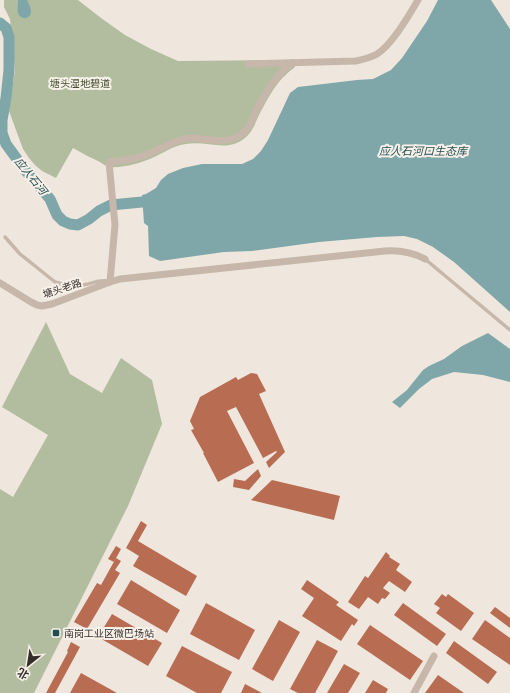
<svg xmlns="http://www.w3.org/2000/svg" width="510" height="693" font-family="Raleway,'Noto Sans SC',sans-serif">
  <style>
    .green { fill: #b2bd9f }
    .water { fill: #7fa7a9 }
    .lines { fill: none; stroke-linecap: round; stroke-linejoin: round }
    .river { stroke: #7fa7a9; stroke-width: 11 }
    .building { fill: #b86c52 }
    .lane { stroke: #c6b7aa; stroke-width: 3.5 }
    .street { stroke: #c6b7aa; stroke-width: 7 }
    .poi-dot { fill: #234e51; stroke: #f7f1e9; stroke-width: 1.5 }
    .labels { text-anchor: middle; stroke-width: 4; stroke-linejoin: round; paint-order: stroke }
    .park-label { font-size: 10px; fill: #44502f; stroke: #f7f1e9 }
    .street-label { font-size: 10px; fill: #342d29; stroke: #f7f1e9 }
    .poi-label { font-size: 10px; fill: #342d29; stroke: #f7f1e9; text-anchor: start }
    .water-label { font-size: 11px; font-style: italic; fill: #234e51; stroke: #f7f1e9 }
  </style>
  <rect width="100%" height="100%" fill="#efe7dd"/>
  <g class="green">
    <path d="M4,0H78L101,18L125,35L151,49L178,61L295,60V67C276,81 270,95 259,115C256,121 254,128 249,134C230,155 209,140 186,144C174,145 164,153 152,158C141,163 123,168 111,167C107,167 103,164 100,162C91,158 82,153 73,148L56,178L42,171L35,165L29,158L23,149L20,141L9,111L15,70L10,19L4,7Z"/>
    <polygon points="46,322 70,374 102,393 121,358 152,380 162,424 128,506 34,693 0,693 0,489 13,497 48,435 2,407"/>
  </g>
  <g class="water">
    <path d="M18,0H27C29,4 31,8 31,12C30,20 20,20 18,13C17,9 18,4 18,0Z"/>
    <polygon points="438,0 491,0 510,29 510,312 454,262 433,247 417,239 404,236 377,237 319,242 252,251 224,252 160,261 149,256 148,226 144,223 142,195 146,194 156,188 161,180 168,174 183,168 202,164 242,164 253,159 261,151 268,140 290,93 298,87 357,80 373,79 391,70 402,58 427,21"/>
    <polygon points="488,333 510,349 510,382 483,375 454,372 432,379 419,389 400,408 392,402 407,390 423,370 429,366 444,359 462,346"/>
  </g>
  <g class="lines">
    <polyline class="river" points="0,23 6,28 9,37 9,70 6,98 2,120 2,133 6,144 25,170 50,199 57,215 63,221 70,224 78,225 89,219 99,211 111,205 142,202"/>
  </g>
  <g class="building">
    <polygon points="251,373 257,374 266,391 259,394 285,452 269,468 266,462 277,452 276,451 263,458 236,407 227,411 254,463 218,482 203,453 204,453 191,430 194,429 190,421 200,397 236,377 238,380"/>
    <polygon points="258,469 261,476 249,490 233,487 234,479 245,481"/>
    <polygon points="272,480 340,496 334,520 251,500"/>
    <polygon points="141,521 147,525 138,541 197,576 186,596 133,566 139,556 126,548"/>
    <polygon points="116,546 121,549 114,562 108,559"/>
    <polygon points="386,552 390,556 389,557 400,564 396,570 412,582 405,592 389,581 383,588 390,593 385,599 382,598 378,604 368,597 359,609 348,602 365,576 368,578"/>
    <polygon points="116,558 121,561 115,570 120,573 87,629 74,622 97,583 101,585"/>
    <polygon points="131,580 180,610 167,633 117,604"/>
    <polygon points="307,580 339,602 336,605 358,620 354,626 352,624 341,641 302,616 314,598 301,589"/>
    <polygon points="442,594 446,597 448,594 474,613 461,631 436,613 440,608 434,604"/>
    <polygon points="206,603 255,630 239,660 190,634"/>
    <polygon points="403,603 446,634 437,646 394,615"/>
    <polygon points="495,607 510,618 510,628 490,613"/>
    <polygon points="112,614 162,643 148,666 98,637"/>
    <polygon points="279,620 300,632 273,681 252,669"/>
    <polygon points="485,620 510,638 510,665 472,639"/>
    <polygon points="370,625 423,661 410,680 357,644"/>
    <polygon points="317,640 338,651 315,693 298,693 290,689"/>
    <polygon points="454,641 497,672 488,684 446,653"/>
    <polygon points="71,642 80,647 55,693 46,693 68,652 67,651"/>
    <polygon points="182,646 232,672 221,693 197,693 166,676"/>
    <polygon points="344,664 360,673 348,693 327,693"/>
    <polygon points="81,673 117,693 70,693"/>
    <polygon points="438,675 464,693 425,693"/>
    <polygon points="373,680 388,689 386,693 365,693"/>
    <polygon points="245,684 262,693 241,693"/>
  </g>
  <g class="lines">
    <g class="lane">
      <path d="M5,237L20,254L55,282C66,286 76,287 88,284C95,282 100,280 107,281"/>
      <polyline points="425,259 510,330"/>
    </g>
    <g class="street">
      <path d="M248,64L356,61C364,59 370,58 377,54C392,45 409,15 418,0"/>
      <path d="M110,282L115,225L109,162C124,161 138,159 151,153C162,148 173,141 185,139C206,136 229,149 246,130C251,125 253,118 256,111C266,92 274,77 292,63"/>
      <path d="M0,283L31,302L37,305L42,306L52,304L110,282L120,279L385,251C400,250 412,252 425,259"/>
      <polyline points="414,693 434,656"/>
    </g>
  </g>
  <rect class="poi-dot" x="52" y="629" width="8" height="8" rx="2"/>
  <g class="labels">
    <g class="park-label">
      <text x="80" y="87">塘头湿地碧道</text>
    </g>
    <g class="street-label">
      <text transform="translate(62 288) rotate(-18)" y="4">塘头老路</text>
    </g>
    <g class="poi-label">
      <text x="64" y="637">南岗工业区微巴场站</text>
    </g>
    <g class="water-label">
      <text x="423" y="155">应人石河口生态库</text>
      <text transform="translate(31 176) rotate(51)" y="4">应人石河</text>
    </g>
  </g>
  <g transform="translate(28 665) rotate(210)" stroke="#f7f1e9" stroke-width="3" paint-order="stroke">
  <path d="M0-3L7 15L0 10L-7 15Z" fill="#342d29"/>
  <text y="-6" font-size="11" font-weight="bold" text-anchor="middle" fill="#342d29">北</text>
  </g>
</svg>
